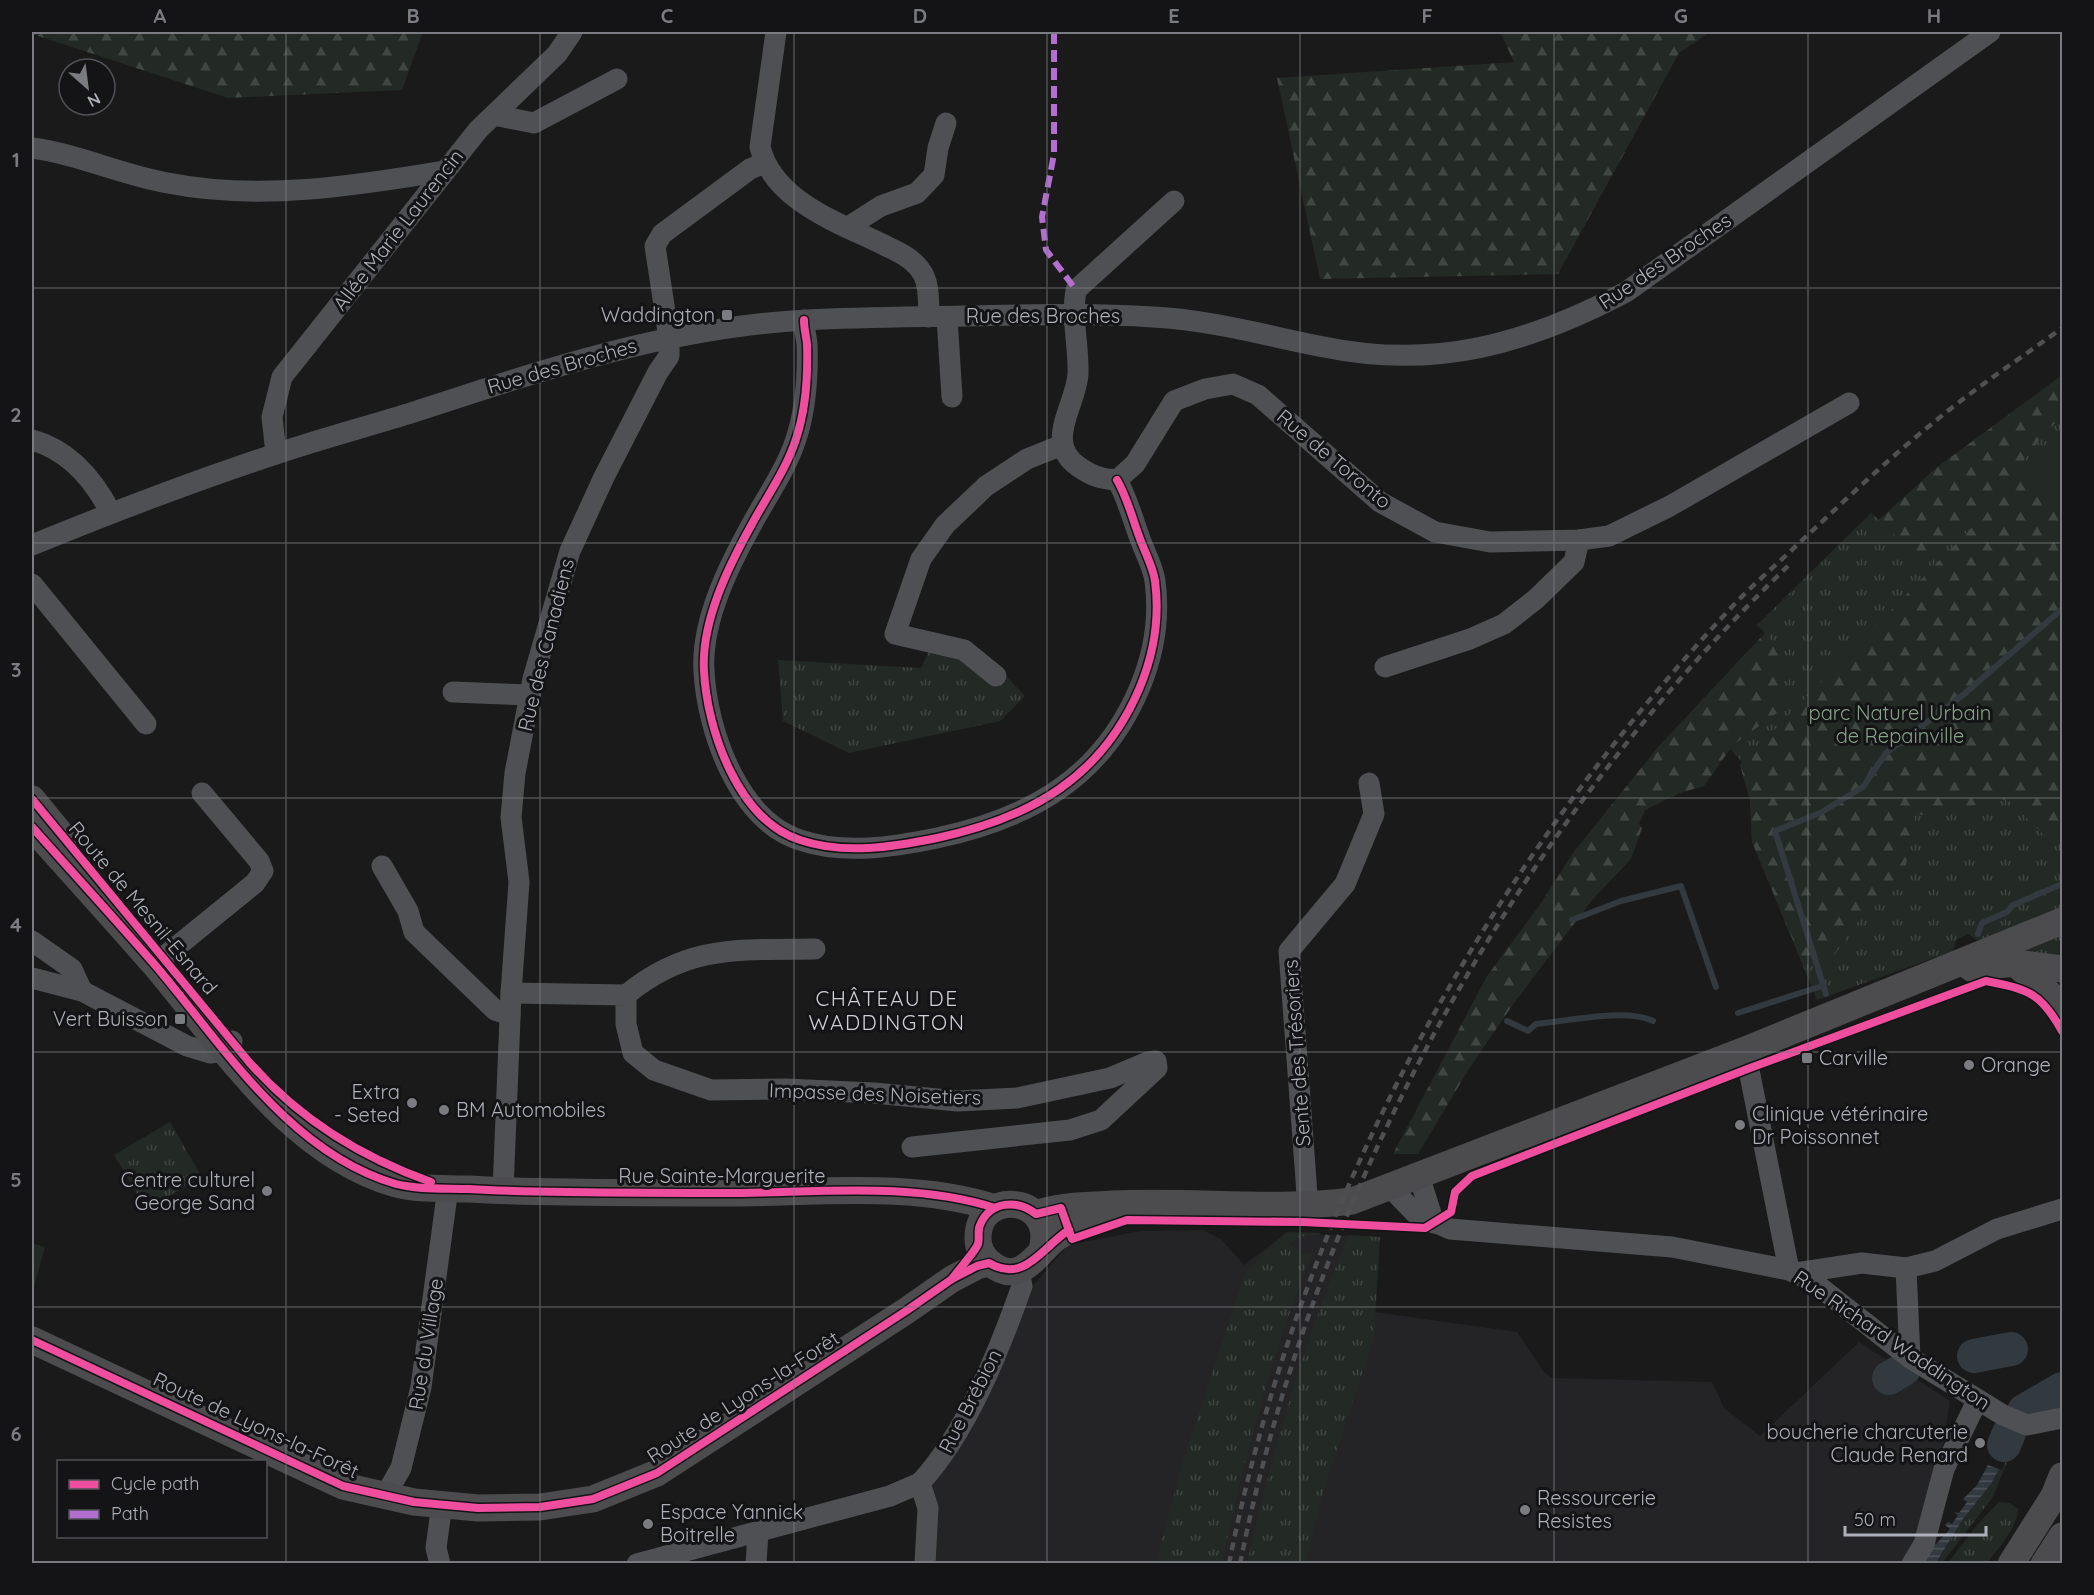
<svg xmlns="http://www.w3.org/2000/svg" width="2094" height="1595" font-family="Quicksand,sans-serif">
  <style>
    .built { fill: #242426 }
    .grass { fill: url(#grass-tufts) }
    .forest { fill: url(#forest-firs) }
    .garden { fill: #232924 }
    .water { fill: url(#water-rules) }
    .lines { fill: none; stroke-linecap: round; stroke-linejoin: round }
    .stream { stroke: #32393f; stroke-width: 6 }
    .river { stroke: #32393f; stroke-width: 34 }
    .minor { stroke: #4f5053; stroke-width: 21 }
    .major { stroke: #4c4c4f; stroke-width: 27 }
    .rail { stroke: #505053; stroke-width: 4.5; stroke-dasharray: 8 6; stroke-linecap: butt }
    .quiet { stroke: #b36fd0; stroke-width: 6; stroke-dasharray: 12 6; stroke-linecap: butt }
    .cycleway-casing { stroke: #141416; stroke-width: 11 }
    .cycleway { stroke: #ef4d9e; stroke-width: 8 }
    .grid { fill: none; stroke: #7a7c81; stroke-width: 1.5; stroke-opacity: 0.55 }
    .poi-dot { fill: #7a7c81; stroke: #141416; stroke-width: 2 }
    .labels { text-anchor: middle; stroke-width: 6; stroke-linejoin: round; paint-order: stroke }
    .street-label { font-size: 20px; fill: #adb0b9; stroke: #141416 }
    .poi-label { font-size: 20px; fill: #adb0b9; stroke: #141416; text-anchor: start }
    .park-label { font-size: 20px; fill: #86a289; stroke: #141416 }
    .neighbourhood-label { font-size: 21px; letter-spacing: 1.5px; fill: #ced0d6; stroke: #141416 }
    .neatline { fill: none; stroke: #7a7c81; stroke-width: 2 }
    .grid-label { font-size: 20px; text-anchor: middle; font-weight: bold; fill: #7a7c81 }
  </style>
  <defs>
    <pattern id="grass-tufts" width="24" height="20" patternUnits="userSpaceOnUse" patternTransform="scale(1.5)"><rect width="24" height="20" fill="#232924"/><path d="M3 7l-1-3M5 7V3M7 7l1-3M15 17l-1-3M17 17v-4M19 17l1-3" fill="none" stroke="#404642"/></pattern>
    <pattern id="forest-firs" width="22" height="20" patternUnits="userSpaceOnUse" patternTransform="scale(1.5)"><rect width="22" height="20" fill="#232924"/><path d="M5 1l3.5 6h-7zM16 11l3.5 6h-7z" fill="#404642"/></pattern>
    <pattern id="water-rules" width="6" height="5" patternUnits="userSpaceOnUse" patternTransform="scale(1.5)"><rect width="6" height="5" fill="#32393f"/><path d="M0 2.5h6" fill="none" stroke="#4d5359"/></pattern>
  </defs>
  <rect width="100%" height="100%" fill="#1a1a1a"/>
  <polygon class="built" points="1203,1230 1222,1240 1244,1265 1286,1233 1380,1237 1375,1312 1517,1332 1544,1372 1552,1378 1712,1382 1724,1408 1760,1436 1859,1342 1950,1401 1925,1552 1917,1563 925,1563 933,1469 1014,1308 1068,1245 1141,1231"/>
  <g class="grass">
    <polygon points="2062,375 2062,908 1979,941 1968,934 1956,940 1953,951 1817,1000 1752,842 1750,800 1740,765 1742,762 1694,709 1765,633 1757,625 1871,513 1879,520 1936,468"/>
    <polygon points="929,651 967,661 994,683 1007,677 1025,696 1000,721 849,753 783,721 778,660 921,668"/>
    <polygon points="2062,927 2062,960 1994,953"/>
    <polygon points="170,1122 202,1177 146,1209 114,1155"/>
    <path d="M1286,1232L1320,1233L1319,1235C1308,1235 1298,1235 1290,1244L1302,1253H1312C1272,1353 1244,1458 1222,1563H1156L1182,1465L1245,1274Z"/>
    <path d="M1349,1235L1380,1237L1374,1337L1322,1495L1306,1563H1247C1273,1451 1304,1341 1349,1235Z"/>
    <polygon points="2017,1436 1993,1497 1942,1563 1936,1564 1963,1519 1991,1484 1999,1469 2002,1470"/>
    <path d="M1999,1502L2010,1503L2018,1509C2016,1530 1999,1547 1987,1563H1948L1977,1525Z"/>
  </g>
  <g class="forest">
    <polygon points="32,32 423,32 402,90 228,98 32,34"/>
    <polygon points="1500,32 1710,32 1679,53 1558,274 1320,279 1277,78 1514,62"/>
    <polygon points="2062,376 2062,418 2046,431 2028,455 1926,565 1879,520 1936,468"/>
    <polygon points="2026,472 2062,521 2062,842 2046,837 2007,799 1915,816 1905,870 1874,899 1833,957 1803,964 1752,842 1750,800 1740,765"/>
    <polygon points="1765,633 1786,658 1778,712 1733,745 1704,786 1680,793 1645,810 1639,824 1642,828 1631,859 1593,899 1514,1003 1469,1069 1418,1154 1393,1154 1487,976 1539,906 1573,853 1658,747"/>
  </g>
  <g class="garden">
    <polygon points="2062,443 2062,521 2026,472"/>
    <polygon points="32,1243 45,1247 32,1295"/>
  </g>
  <polygon class="water" points="1988,1465 1999,1469 1991,1484 1963,1519 1936,1563 1920,1564 1932,1542 1936,1544 1950,1529 1945,1525 1948,1522 1952,1524 1958,1515 1954,1512 1959,1513 1967,1502 1963,1499 1977,1485"/>
  <g class="lines">
    <g class="stream">
      <polyline points="1572,920 1621,901 1681,886 1716,987"/>
      <polyline points="1978,934 1982,923 2007,912 2013,905 2062,884"/>
      <polyline points="1826,994 1775,831 1820,813 1863,787 1886,753 1963,695 2062,609"/>
      <polyline points="1738,1013 1822,986"/>
      <path d="M1507,1021L1528,1031L1536,1024C1568,1021 1626,1008 1653,1021"/>
    </g>
    <g class="river">
      <polyline points="1974,1356 2011,1349"/>
      <polyline points="1889,1378 1904,1369"/>
      <polyline points="2024,1411 2062,1389"/>
      <polyline points="2004,1445 2009,1433"/>
    </g>
    <g class="minor">
      <path d="M776,32L760,147C774,202 840,223 886,246C901,253 916,260 924,276C930,289 928,304 929,317"/>
      <polyline points="494,115 534,123 617,79"/>
      <path d="M32,148C78,154 122,175 168,183C258,201 355,186 444,171"/>
      <polyline points="848,227 881,206 917,193 934,175 938,148 946,123"/>
      <polyline points="947,317 952,397"/>
      <path d="M804,320C804,329 806,335 807,344C808,374 806,409 796,439C786,470 767,496 752,524C728,567 701,622 704,671C707,730 738,820 800,840C844,855 893,847 937,838C1030,818 1102,778 1140,687C1154,653 1160,618 1155,581C1153,566 1144,551 1139,536C1132,517 1127,497 1117,480"/>
      <path d="M32,440C69,450 94,480 111,513"/>
      <polyline points="276,453 272,417 282,377 478,130 557,54 572,32"/>
      <polyline points="1117,480 1135,464 1174,401 1205,389 1233,384 1258,395 1380,502 1435,532 1490,542 1579,540 1609,536 1670,506 1849,403"/>
      <path d="M1117,480C1101,479 1092,476 1079,467C1043,443 1076,406 1078,374C1079,346 1071,318 1076,290L1174,201"/>
      <path d="M32,545C113,512 196,480 279,453C324,438 369,426 414,412C542,370 671,327 807,320C859,317 911,317 963,316C1027,315 1090,313 1153,317C1212,320 1267,336 1324,347C1435,370 1527,344 1626,292L1990,32"/>
      <polyline points="32,584 146,724"/>
      <polyline points="1385,667 1470,639 1504,624 1536,599 1574,562 1579,540"/>
      <polyline points="996,676 964,650 895,634 921,559 945,525 986,486 1027,459 1062,445"/>
      <polyline points="453,692 530,695"/>
      <polyline points="382,866 408,911 414,932 495,1010 510,1015"/>
      <polyline points="32,941 72,969 82,991"/>
      <polyline points="154,965 255,883 263,871 259,861 202,793"/>
      <polyline points="32,978 82,991 187,1046 210,1053 218,1052 232,1041"/>
      <polyline points="511,993 626,995 626,1024 633,1053 654,1070 711,1090 786,1089 874,1093 958,1101 1017,1098 1110,1078 1148,1062 1156,1061 1157,1068 1101,1120 1070,1130 912,1147"/>
      <path d="M626,995C688,944 740,950 815,949"/>
      <polyline points="1745,1050 1789,1270"/>
      <polyline points="1419,1176 1434,1223"/>
      <polyline points="1390,1187 1416,1214 1450,1229 1672,1247 1789,1270 1812,1281 1910,1358 2003,1415 2027,1425 2062,1418"/>
      <polyline points="503,1191 511,993 519,882 511,817 515,773 533,679 570,551 604,477 658,372 669,356 669,338 655,246 662,234 750,169 764,163"/>
      <polyline points="1304,1205 1307,1197 1306,1180 1289,951 1345,884 1374,814 1369,783"/>
      <polyline points="1906,1268 1910,1358"/>
      <polyline points="1796,1273 1862,1263 1906,1268 1935,1261 1997,1229 2062,1209"/>
      <polyline points="385,1496 401,1468 421,1387 448,1188"/>
      <polyline points="440,1564 436,1548 442,1504"/>
      <polyline points="637,1564 890,1496 920,1483"/>
      <polyline points="756,1564 758,1532"/>
      <path d="M925,1564L928,1508L920,1483C967,1432 999,1351 1022,1286L1019,1270"/>
      <polyline points="1912,1564 1924,1544 1944,1469 1977,1401"/>
    </g>
    <g class="major">
      <polyline points="32,799 64,838"/>
      <path d="M32,827C73,873 114,918 155,965C223,1045 289,1153 396,1184C419,1190 446,1188 469,1189C551,1194 634,1192 716,1193C807,1194 908,1180 995,1208"/>
      <polyline points="2015,963 2055,999 2062,1009"/>
      <polyline points="1971,968 2015,963 2062,969"/>
      <path d="M1036,1214C1060,1205 1087,1206 1113,1204C1192,1200 1273,1211 1352,1201L1745,1050L2062,921"/>
      <path d="M1042,1250C1057,1194 977,1189 978,1238C978,1247 982,1256 989,1262C1020,1289 1036,1253 1056,1238C1073,1226 1091,1219 1110,1211"/>
      <polyline points="32,1340 343,1486 414,1502 478,1508 540,1507 593,1499 657,1473 906,1311 952,1279 977,1266 989,1263"/>
      <polyline points="2011,1564 2054,1496 2062,1476"/>
      <polyline points="2044,1564 2062,1536"/>
    </g>
    <g class="rail">
      <path d="M1229,1564C1299,1209 1483,873 1729,610C1750,587 1774,567 1796,546C1842,503 1889,458 1939,418C1978,386 2021,358 2062,328"/>
      <path d="M1240,1564C1314,1193 1515,828 1788,566"/>
    </g>
    <polyline class="quiet" points="1054,32 1054,154 1042,217 1046,250 1076,290"/>
    <defs>
      <g id="cycleway">
        <path d="M804,320C804,329 806,335 807,344C808,374 806,409 796,439C786,470 767,496 752,524C728,567 701,622 704,671C707,730 738,820 800,840C844,855 893,847 937,838C1030,818 1102,778 1140,687C1154,653 1160,618 1155,581C1153,566 1144,551 1139,536C1132,517 1127,497 1117,480"/>
        <path d="M32,799L249,1062C299,1119 360,1157 431,1182"/>
        <path d="M32,827C73,873 114,918 155,965C223,1045 289,1153 396,1184C419,1190 446,1188 469,1189C551,1194 634,1192 716,1193C807,1194 908,1180 995,1208"/>
        <path d="M952,1279C958,1270 975,1252 978,1244C980,1238 977,1231 980,1225C990,1201 1017,1199 1036,1214L1061,1208L1072,1239L1127,1220L1303,1222L1425,1228L1451,1212L1455,1192L1472,1176L1750,1068L1986,981C2028,989 2041,993 2062,1031"/>
        <path d="M32,1340L343,1486L414,1502L478,1508L540,1507L593,1499L657,1473L906,1311L952,1279L977,1266L989,1263C1025,1284 1042,1247 1069,1230"/>
      </g>
    </defs>
    <use href="#cycleway" class="cycleway-casing"/>
    <use href="#cycleway" class="cycleway"/>
  </g>
  <path class="grid" d="M286,32V1564M540,32V1564M794,32V1564M1047,32V1564M1300,32V1564M1554,32V1564M1808,32V1564M32,288H2062M32,543H2062M32,798H2062M32,1052H2062M32,1307H2062"/>
  <g class="poi-dot">
    <rect x="721" y="309" width="12" height="12" rx="3"/>
    <rect x="174" y="1013" width="12" height="12" rx="3"/>
    <rect x="1801" y="1052" width="12" height="12" rx="3"/>
    <circle cx="1969" cy="1065" r="6"/>
    <circle cx="412" cy="1103" r="6"/>
    <circle cx="444" cy="1110" r="6"/>
    <circle cx="1740" cy="1125" r="6"/>
    <circle cx="267" cy="1191" r="6"/>
    <circle cx="1980" cy="1443" r="6"/>
    <circle cx="1525" cy="1510" r="6"/>
    <circle cx="648" cy="1524" r="6"/>
  </g>
  <g class="labels">
    <g class="street-label">
      <text transform="translate(398 230) rotate(-52)" y="7">Allée Marie Laurencin</text>
      <text transform="translate(1665 261) rotate(-34)" y="7">Rue des Broches</text>
      <text x="1043" y="323">Rue des Broches</text>
      <text transform="translate(562 366) rotate(-16)" y="7">Rue des Broches</text>
      <text transform="translate(1334 459) rotate(40)" y="7">Rue de Toronto</text>
      <text transform="translate(546 645) rotate(-76)" y="7">Rue des Canadiens</text>
      <text transform="translate(143 908) rotate(50)" y="7">Route de Mesnil-Esnard</text>
      <text transform="translate(1297 1053) rotate(-94)" y="7">Sente des Trésoriers</text>
      <text transform="translate(875 1094) rotate(2)" y="7">Impasse des Noisetiers</text>
      <text x="722" y="1183">Rue Sainte-Marguerite</text>
      <text transform="translate(1892 1340) rotate(34)" y="7">Rue Richard Waddington</text>
      <text transform="translate(426 1344) rotate(-81)" y="7">Rue du Village</text>
      <text transform="translate(743 1397) rotate(-33)" y="7">Route de Lyons-la-Forêt</text>
      <text transform="translate(970 1401) rotate(-63)" y="7">Rue Brébion</text>
      <text transform="translate(256 1425) rotate(25)" y="7">Route de Lyons-la-Forêt</text>
    </g>
    <g class="poi-label">
      <text x="715" y="322" text-anchor="end">Waddington</text>
      <text x="168" y="1026" text-anchor="end">Vert Buisson</text>
      <text x="1819" y="1065">Carville</text>
      <text x="1981" y="1072">Orange</text>
      <text x="400" y="1099" text-anchor="end">Extra<tspan x="400" dy="23">- Seted</tspan></text>
      <text x="456" y="1117">BM Automobiles</text>
      <text x="1752" y="1121">Clinique vétérinaire<tspan x="1752" dy="23">Dr Poissonnet</tspan></text>
      <text x="255" y="1187" text-anchor="end">Centre culturel<tspan x="255" dy="23">George Sand</tspan></text>
      <text x="1968" y="1439" text-anchor="end">boucherie charcuterie<tspan x="1968" dy="23">Claude Renard</tspan></text>
      <text x="1537" y="1505">Ressourcerie<tspan x="1537" dy="23">Resistes</tspan></text>
      <text x="660" y="1519">Espace Yannick<tspan x="660" dy="23">Boitrelle</tspan></text>
    </g>
    <g class="park-label">
      <text x="1900" y="720">parc Naturel Urbain<tspan x="1900" dy="23">de Repainville</tspan></text>
    </g>
    <g class="neighbourhood-label">
      <text x="887" y="1006">CHÂTEAU DE<tspan x="887" dy="24">WADDINGTON</tspan></text>
    </g>
  </g>
  <rect width="2094" height="1595" fill="none" stroke="#141416" stroke-width="66"/>
  <rect x="57" y="1460" width="210" height="78" fill="#141416" stroke="#515257" stroke-width="1.5"/>
  <rect x="69" y="1480" width="30" height="9" fill="#ef4d9e" stroke="#515257" stroke-width="1.5"/>
  <text x="111" y="1490" font-size="18" fill="#adb0b9">Cycle path</text>
  <rect x="69" y="1510" width="30" height="9" fill="#b36fd0" stroke="#515257" stroke-width="1.5"/>
  <text x="111" y="1520" font-size="18" fill="#adb0b9">Path</text>
  <g transform="translate(87 87) rotate(152)"><circle r="28" fill="#141416" stroke="#515257" stroke-width="1.5"/>
  <path d="M0-4.5L10 22L0 15L-10 22Z" fill="#7a7c81"/>
  <text y="-9" font-size="16" font-weight="bold" text-anchor="middle" fill="#adb0b9">N</text>
  </g>
  <path d="M1845 1526v9h141v-9" fill="none" stroke="#adb0b9" stroke-width="3"/>
  <text x="1854" y="1526" font-size="18" fill="#adb0b9" stroke="#141416" stroke-width="4.5" paint-order="stroke">50 m</text>
  <rect x="33" y="33" width="2028" height="1529" class="neatline"/>
  <g class="grid-label">
    <text x="160" y="23">A</text>
    <text x="413" y="23">B</text>
    <text x="667" y="23">C</text>
    <text x="920" y="23">D</text>
    <text x="1174" y="23">E</text>
    <text x="1427" y="23">F</text>
    <text x="1681" y="23">G</text>
    <text x="1934" y="23">H</text>
    <text x="16" y="167">1</text>
    <text x="16" y="422">2</text>
    <text x="16" y="677">3</text>
    <text x="16" y="932">4</text>
    <text x="16" y="1187">5</text>
    <text x="16" y="1441">6</text>
  </g>
</svg>
